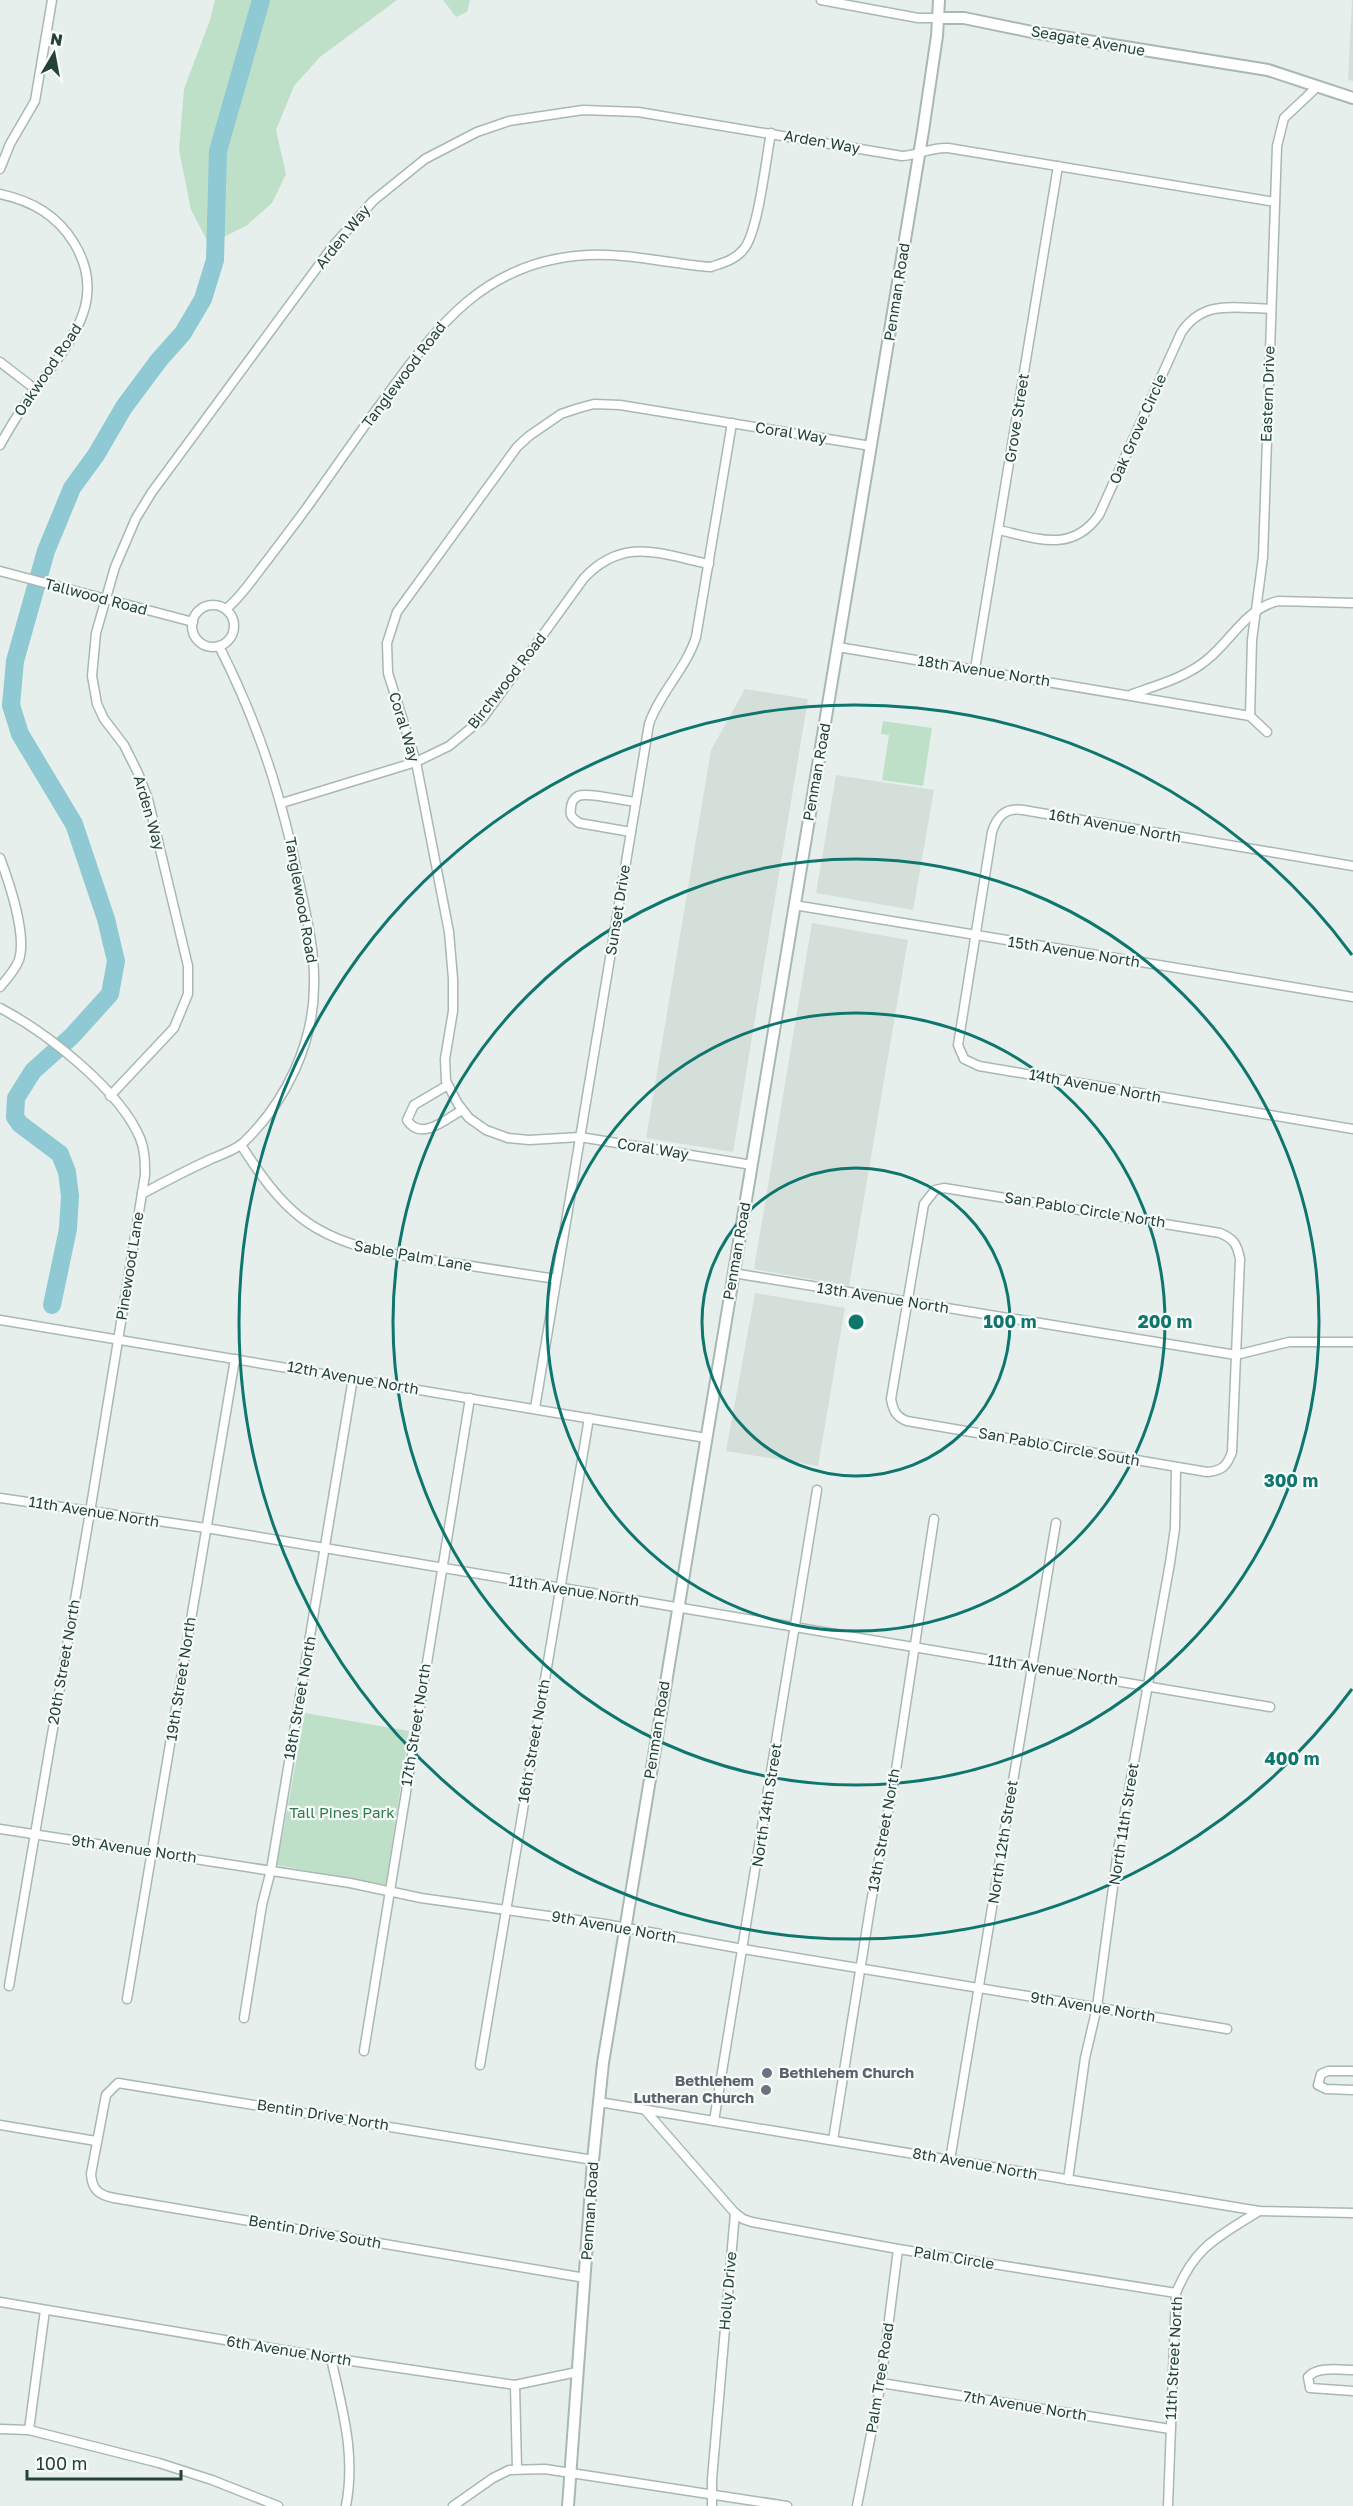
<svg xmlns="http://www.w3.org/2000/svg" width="1353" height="2506" font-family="'Golos Text',sans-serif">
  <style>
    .built { fill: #d4dfda }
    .green { fill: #bfe0c8 }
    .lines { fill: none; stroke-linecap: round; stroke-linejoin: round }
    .river { stroke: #8ec9d4; stroke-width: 18 }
    .minor-casing { stroke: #a8b8b2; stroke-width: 11 }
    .tertiary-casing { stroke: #a8b8b2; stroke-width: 14 }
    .minor { stroke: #fff; stroke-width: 8 }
    .tertiary { stroke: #fff; stroke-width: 10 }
    .ring { fill: none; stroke: #0f766e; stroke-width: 3 }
    .worship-dot { fill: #6b7280; stroke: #f7fbf9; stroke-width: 2 }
    .labels { text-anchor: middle; stroke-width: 4.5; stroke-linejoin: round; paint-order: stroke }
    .street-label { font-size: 15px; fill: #24423a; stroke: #f7fbf9 }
    .park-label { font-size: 15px; fill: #2d7a4b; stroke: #f7fbf9 }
    .worship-label { font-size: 15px; font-weight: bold; fill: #5b616d; stroke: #f7fbf9; text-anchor: start }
    .centre { fill: #0f766e; stroke: #f7fbf9; stroke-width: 3 }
    .ring-label { font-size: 18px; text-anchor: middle; font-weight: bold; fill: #0f766e; stroke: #f7fbf9; stroke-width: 4.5; stroke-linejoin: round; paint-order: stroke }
  </style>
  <rect width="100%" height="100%" fill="#e6efeb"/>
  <g class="built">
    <polygon points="1352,0 1353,0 1353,81 1348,80"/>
    <polygon points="745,689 808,699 733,1152 646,1138 711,750"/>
    <polygon points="836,775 934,790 913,910 816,893"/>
    <polygon points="812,923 908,940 849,1286 754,1269"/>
    <polygon points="755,1293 845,1308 818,1466 726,1451"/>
  </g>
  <g class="green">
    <polygon points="215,0 397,0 320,57 294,86 276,130 286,174 272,203 246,226 209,244 191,210 179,150 184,89 210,20"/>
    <polygon points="443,0 470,0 467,12 456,17"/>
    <polygon points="883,721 932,728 923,786 882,780 889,735 881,734"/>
    <polygon points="305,1713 409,1731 386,1885 277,1865"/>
  </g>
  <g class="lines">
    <polyline class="river" points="52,1305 68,1229 70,1196 67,1172 60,1154 20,1124 15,1117 16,1098 33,1071 72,1036 110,994 116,961 106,919 74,824 20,734 11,705 15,661 46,551 72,488 96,455 124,407 159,360 183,333 203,299 215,260 218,151 261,0"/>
    <defs>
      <g id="minor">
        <polyline points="821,0 918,18 938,18"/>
        <polyline points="0,169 10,144 35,101 52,0"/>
        <path d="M0,194C32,201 57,215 74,243C109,300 69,343 37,387C23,406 11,425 0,445"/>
        <polyline points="0,362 35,389"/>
        <path d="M999,530C1038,539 1072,553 1099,515L1181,333C1203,299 1235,308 1271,309"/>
        <polyline points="0,571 193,622"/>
        <circle cx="213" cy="626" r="21"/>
        <path d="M226,609C239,599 249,584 259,571C275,550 292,528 308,506C333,471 357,436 382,402C437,326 485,260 588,255C629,253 670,264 711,267C722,263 735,260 743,250C758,235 766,158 771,133"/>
        <polyline points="838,647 1250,716"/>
        <polyline points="975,669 1058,166"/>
        <path d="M1132,694C1158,685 1187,677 1208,659C1232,639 1246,609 1278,601L1353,603"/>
        <polyline points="1250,716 1252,640 1263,557 1277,146 1284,118 1317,87"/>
        <polyline points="1250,716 1267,732"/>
        <path d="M282,803L416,762L449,746L482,719L584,578C624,536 660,554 709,564"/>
        <path d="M631,832L579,823C573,818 569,816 571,808C571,803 574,798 578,796C588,792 624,801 636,802"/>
        <path d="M0,858C9,882 27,935 19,960C15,970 7,979 0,987"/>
        <path d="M1353,866L1023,810C1006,807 997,816 992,832L958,1045L964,1059L979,1066L1353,1129"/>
        <polyline points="794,905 1353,997"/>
        <path d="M0,1008C46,1032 119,1089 140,1138C145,1150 145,1163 145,1175L90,1512L9,1986"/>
        <path d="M448,1085L414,1105L407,1120C421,1142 446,1119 462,1110"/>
        <path d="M110,1096L174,1028L188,994V966L148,799L138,773L124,745L104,719L97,704L92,676L96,633L115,567L136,518L152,492L333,246L373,201L425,159L477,132L509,121L583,110L638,112L902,156C918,155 931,147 948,148L1275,202"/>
        <path d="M241,1145C282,1209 310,1238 387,1253L556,1279"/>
        <polyline points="752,1165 580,1137 529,1140 508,1138 486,1130 469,1118 458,1104 446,1081 445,1059 453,1011 453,979 449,932 416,762 388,673 387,643 397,612 517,447 529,436 561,414 579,408 594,404 620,405 871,446"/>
        <path d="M944,1188L1220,1233C1234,1239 1237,1244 1240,1259L1232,1452C1227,1466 1222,1471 1207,1472L907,1421C896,1417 893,1410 891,1399L924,1204L935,1190Z"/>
        <path d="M142,1194C164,1182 187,1170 211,1159C221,1155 235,1150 243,1143C285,1103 314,1044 314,985C315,952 307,919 300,886C282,798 260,727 219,646"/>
        <polyline points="733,1273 1236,1355 1289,1342 1353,1342"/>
        <polyline points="0,1320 706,1438"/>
        <path d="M535,1408L649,724C660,692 686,669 696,637L732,423"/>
        <polyline points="0,1498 206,1528 1270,1707"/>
        <polyline points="0,1829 350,1883 421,1898 605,1924 743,1949 1227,2029"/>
        <polyline points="127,1999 235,1359"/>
        <polyline points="244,2018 262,1905 271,1870 353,1378"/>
        <polyline points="364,2051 470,1398"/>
        <polyline points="480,2065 589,1418"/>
        <polyline points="1353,2071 1328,2071 1321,2074 1318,2085 1326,2089 1353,2090"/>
        <polyline points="599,2102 1259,2211 1353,2213"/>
        <polyline points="645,2110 735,2213 712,2479 712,2506"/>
        <polyline points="714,2121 817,1490"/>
        <polyline points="0,2125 96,2141"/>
        <polyline points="833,2140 871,1902 896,1770 934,1519"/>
        <polyline points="950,2160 1056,1523"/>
        <polyline points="1068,2180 1085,2058 1097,2007 1118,1850 1170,1563 1175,1528 1176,1467"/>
        <polyline points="735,2213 743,2219 752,2222 898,2249 1176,2293"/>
        <path d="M585,2278L114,2198C99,2195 92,2190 91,2174L106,2095L118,2083L593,2160"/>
        <polyline points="0,2302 331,2358 515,2385 577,2372"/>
        <path d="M331,2358C342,2409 356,2453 346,2506"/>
        <path d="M1353,2370C1340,2370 1317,2366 1308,2377L1310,2388L1353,2391"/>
        <polyline points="881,2383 1170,2429"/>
        <polyline points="515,2385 517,2469"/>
        <polyline points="0,2429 29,2430 159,2463 212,2480 278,2506"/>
        <polyline points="29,2430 45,2310"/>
        <polyline points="453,2506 493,2478 509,2470 545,2469 787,2506"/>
        <polyline points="857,2506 881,2383 898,2249"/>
        <path d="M1168,2506L1176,2293C1195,2246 1218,2237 1259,2211"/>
      </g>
      <g id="tertiary">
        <polyline points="938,18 964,18 1032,32 1268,70 1353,98"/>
        <polyline points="568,2506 593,2160 603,2063 923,131 937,36 939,0"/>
      </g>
    </defs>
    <use href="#minor" class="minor-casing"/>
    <use href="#tertiary" class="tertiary-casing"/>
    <use href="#minor" class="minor"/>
    <use href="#tertiary" class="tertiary"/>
  </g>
  <g class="ring">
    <circle cx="856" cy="1322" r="154"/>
    <circle cx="856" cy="1322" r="309"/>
    <circle cx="856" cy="1322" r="463"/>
    <path d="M1352 1689A617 617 0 1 1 1352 955"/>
  </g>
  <g class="worship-dot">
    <circle cx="767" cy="2073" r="6"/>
    <circle cx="766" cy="2090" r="6"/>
  </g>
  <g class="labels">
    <g class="street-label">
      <text transform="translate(1088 41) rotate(10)" y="5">Seagate Avenue</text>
      <text transform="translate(822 142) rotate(10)" y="5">Arden Way</text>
      <text transform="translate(343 237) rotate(-51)" y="5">Arden Way</text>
      <text transform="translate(897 292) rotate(-81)" y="5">Penman Road</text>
      <text transform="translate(48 370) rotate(-56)" y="5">Oakwood Road</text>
      <text transform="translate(404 375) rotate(-53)" y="5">Tanglewood Road</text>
      <text transform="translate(1268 394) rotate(-88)" y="5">Eastern Drive</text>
      <text transform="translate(1017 418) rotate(-81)" y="5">Grove Street</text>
      <text transform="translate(1138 429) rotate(-66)" y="5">Oak Grove Circle</text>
      <text transform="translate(791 433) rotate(9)" y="5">Coral Way</text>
      <text transform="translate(96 597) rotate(15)" y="5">Tallwood Road</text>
      <text transform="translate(984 671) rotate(9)" y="5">18th Avenue North</text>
      <text transform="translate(507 681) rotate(-52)" y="5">Birchwood Road</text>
      <text transform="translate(404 727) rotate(73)" y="5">Coral Way</text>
      <text transform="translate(817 772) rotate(-80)" y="5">Penman Road</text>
      <text transform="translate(149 813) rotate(74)" y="5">Arden Way</text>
      <text transform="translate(1115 826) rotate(10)" y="5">16th Avenue North</text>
      <text transform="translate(301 900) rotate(80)" y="5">Tanglewood Road</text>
      <text transform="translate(618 910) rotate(-81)" y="5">Sunset Drive</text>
      <text transform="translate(1074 952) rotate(9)" y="5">15th Avenue North</text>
      <text transform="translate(1095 1086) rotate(10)" y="5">14th Avenue North</text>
      <text transform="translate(653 1149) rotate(9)" y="5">Coral Way</text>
      <text transform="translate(1085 1210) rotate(9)" y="5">San Pablo Circle North</text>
      <text transform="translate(737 1251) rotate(-80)" y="5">Penman Road</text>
      <text transform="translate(413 1256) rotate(10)" y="5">Sable Palm Lane</text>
      <text transform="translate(130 1266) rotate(-81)" y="5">Pinewood Lane</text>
      <text transform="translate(883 1298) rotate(9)" y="5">13th Avenue North</text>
      <text transform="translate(353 1378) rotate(10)" y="5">12th Avenue North</text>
      <text transform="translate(1059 1447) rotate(10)" y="5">San Pablo Circle South</text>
      <text transform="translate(94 1512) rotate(9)" y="5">11th Avenue North</text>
      <text transform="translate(574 1591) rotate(9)" y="5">11th Avenue North</text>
      <text transform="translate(64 1662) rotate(-80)" y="5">20th Street North</text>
      <text transform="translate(1053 1670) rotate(9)" y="5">11th Avenue North</text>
      <text transform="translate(181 1679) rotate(-81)" y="5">19th Street North</text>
      <text transform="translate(300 1698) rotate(-80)" y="5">18th Street North</text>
      <text transform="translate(416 1725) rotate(-81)" y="5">17th Street North</text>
      <text transform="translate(657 1730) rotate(-81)" y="5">Penman Road</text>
      <text transform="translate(534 1741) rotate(-80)" y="5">16th Street North</text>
      <text transform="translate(767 1805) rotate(-81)" y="5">North 14th Street</text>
      <text transform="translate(1124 1824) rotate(-81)" y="5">North 11th Street</text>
      <text transform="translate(884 1830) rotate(-80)" y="5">13th Street North</text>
      <text transform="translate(1003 1842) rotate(-81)" y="5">North 12th Street</text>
      <text transform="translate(134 1849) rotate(8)" y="5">9th Avenue North</text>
      <text transform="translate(614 1927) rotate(10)" y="5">9th Avenue North</text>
      <text transform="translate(1093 2007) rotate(9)" y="5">9th Avenue North</text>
      <text transform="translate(323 2115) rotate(9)" y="5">Bentin Drive North</text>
      <text transform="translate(975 2164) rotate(10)" y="5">8th Avenue North</text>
      <text transform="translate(590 2211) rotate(-86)" y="5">Penman Road</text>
      <text transform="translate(315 2232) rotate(10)" y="5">Bentin Drive South</text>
      <text transform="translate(954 2258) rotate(9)" y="5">Palm Circle</text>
      <text transform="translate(728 2291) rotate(-85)" y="5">Holly Drive</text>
      <text transform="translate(289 2351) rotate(9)" y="5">6th Avenue North</text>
      <text transform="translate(1174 2358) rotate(-87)" y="5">11th Street North</text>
      <text transform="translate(880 2378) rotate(-81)" y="5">Palm Tree Road</text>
      <text transform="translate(1025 2406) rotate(9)" y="5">7th Avenue North</text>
    </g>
    <g class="park-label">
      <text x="342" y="1818">Tall Pines Park</text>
    </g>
    <g class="worship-label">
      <text x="779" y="2078">Bethlehem Church</text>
      <text x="754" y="2086" text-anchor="end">Bethlehem<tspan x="754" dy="17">Lutheran Church</tspan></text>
    </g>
  </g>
  <circle cx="856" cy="1322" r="9" class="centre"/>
  <g class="ring-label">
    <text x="1010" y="1328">100 m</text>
    <text x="1165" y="1328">200 m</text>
    <text x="1291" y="1487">300 m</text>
    <text x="1292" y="1765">400 m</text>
  </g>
  <g transform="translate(54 54) rotate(10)" stroke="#f7fbf9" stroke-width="4.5" paint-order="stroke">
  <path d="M0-4.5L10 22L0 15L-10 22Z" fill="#24423a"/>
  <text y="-9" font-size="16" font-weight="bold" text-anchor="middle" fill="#24423a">N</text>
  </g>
  <path d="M27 2470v9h154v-9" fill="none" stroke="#24423a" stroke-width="3"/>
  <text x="36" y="2470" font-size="18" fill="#24423a" stroke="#f7fbf9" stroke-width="4.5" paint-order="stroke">100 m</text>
</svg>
